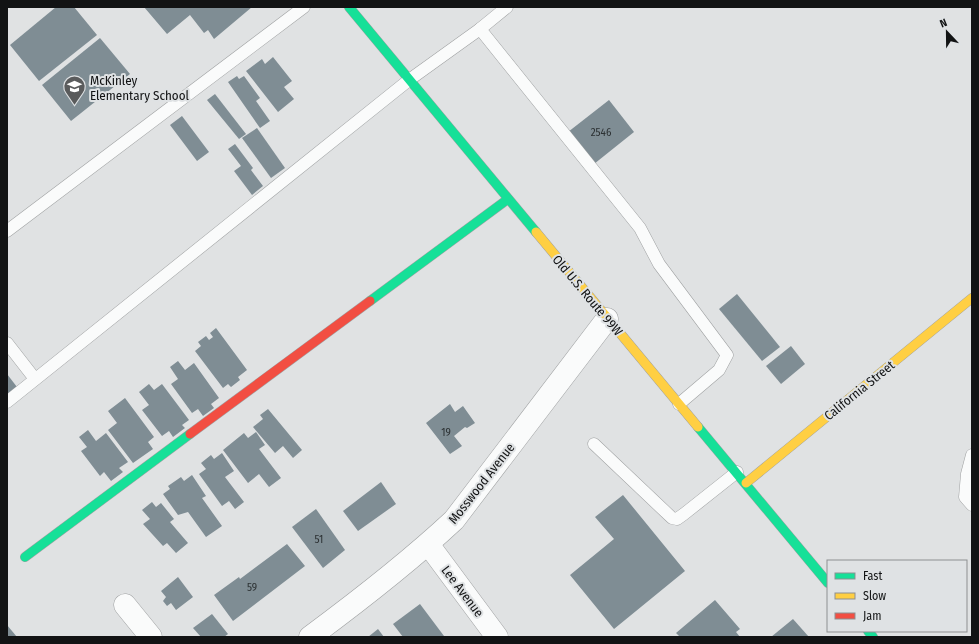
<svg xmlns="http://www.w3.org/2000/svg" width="979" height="644" font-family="'Fira Sans Condensed',sans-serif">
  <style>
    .building { fill: #7f8d94 }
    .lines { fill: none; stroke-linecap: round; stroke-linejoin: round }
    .lane-casing { stroke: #9fa1a2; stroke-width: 13 }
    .street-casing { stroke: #9fa1a2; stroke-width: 23 }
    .fast-casing { stroke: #9fa1a2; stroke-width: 10 }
    .slow-casing { stroke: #9fa1a2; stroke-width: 10 }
    .jam-casing { stroke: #9fa1a2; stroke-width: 10 }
    .lane { stroke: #fafbfb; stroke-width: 12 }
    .street { stroke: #fafbfb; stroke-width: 22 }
    .fast { stroke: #16e098; stroke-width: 9 }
    .slow { stroke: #ffcf43; stroke-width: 9 }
    .jam { stroke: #f24e42; stroke-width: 9 }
    .labels { text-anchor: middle; stroke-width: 4; stroke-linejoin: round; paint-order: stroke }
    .number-label { font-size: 11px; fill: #2d3234 }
    .poi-label { font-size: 13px; fill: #121314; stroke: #dfe2e4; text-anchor: start }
    .street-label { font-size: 13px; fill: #121314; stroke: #dfe2e4 }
  </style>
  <rect width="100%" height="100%" fill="#e0e2e3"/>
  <g class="building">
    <polygon points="56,7 74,7 97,35 39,81 10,45"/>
    <polygon points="144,7 252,7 214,39 208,30 204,33 190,15 167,34"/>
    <polygon points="100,38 130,74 71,121 42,85"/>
    <polygon points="273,57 292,81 284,87 294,99 278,112 246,71 262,59 265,64"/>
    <polygon points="237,76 239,79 244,76 260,98 256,101 270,121 260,128 228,82"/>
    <polygon points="215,94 246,134 239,139 207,100"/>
    <polygon points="609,100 634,132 594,164 568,132"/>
    <polygon points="182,116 209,152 197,161 170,125"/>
    <polygon points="257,128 285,168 271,178 242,138"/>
    <polygon points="235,144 253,168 251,170 263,186 252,195 234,171 241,166 228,149"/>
    <polygon points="737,294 780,347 762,361 719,309"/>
    <polygon points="216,328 247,370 238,377 240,380 231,387 228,384 223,388 195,351 201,346 198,342 206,336 209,340 213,337 210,333"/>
    <polygon points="791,346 805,364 781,384 766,366"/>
    <polygon points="178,361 185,370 194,363 219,398 211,404 214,408 203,416 198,409 192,413 171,384 178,379 170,367"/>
    <polygon points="7,374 17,387 7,395"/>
    <polygon points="149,384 154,390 162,384 189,420 182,425 185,428 173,437 169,431 162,436 142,410 149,405 139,392"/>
    <polygon points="125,398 154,437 148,442 153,449 133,463 108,430 117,423 108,411"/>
    <polygon points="450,404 455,412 463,406 475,423 467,428 465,427 454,436 462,446 450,454 426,423"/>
    <polygon points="268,409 302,450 293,458 283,446 275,453 253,427 263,419 260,415"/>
    <polygon points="88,430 96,441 106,433 128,462 119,468 123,472 111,481 104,472 100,476 81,451 87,447 79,437"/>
    <polygon points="256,432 265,445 259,449 281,478 269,487 259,474 248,483 223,450 244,433 248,438"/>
    <polygon points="222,453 234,471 225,477 244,502 235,509 229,501 222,506 199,474 206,469 201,463 211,455 214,459"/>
    <polygon points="192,475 206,496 202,498 222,526 206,537 188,512 178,515 163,494 170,489 168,486 181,477 184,481"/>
    <polygon points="381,482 396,504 358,531 343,511"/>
    <polygon points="623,495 685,571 614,629 570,575 614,539 595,517"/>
    <polygon points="152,502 156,507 161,503 174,519 170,522 188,543 176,553 167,543 163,546 143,524 150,519 142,510"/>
    <polygon points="316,509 345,550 323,568 292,527"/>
    <polygon points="287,544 305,566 233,621 214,595 239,577 240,579"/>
    <polygon points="178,577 193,597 176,610 171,603 167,606 163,601 166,597 161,591"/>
    <polygon points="715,600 740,629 736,632 740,637 680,637 676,633"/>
    <polygon points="420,604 444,636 403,637 393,624"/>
    <polygon points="212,614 228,634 224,637 201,637 193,628"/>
    <polygon points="793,619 809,637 771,637"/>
    <polygon points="7,625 17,637 7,637"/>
    <polygon points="378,629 384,637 368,637"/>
  </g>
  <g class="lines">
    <defs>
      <g id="lane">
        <polyline points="480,29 640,228 659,264 727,355 719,370 679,404"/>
        <polyline points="7,231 304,7"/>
        <polyline points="7,343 35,379"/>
        <polyline points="7,402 409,80 480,29 507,7"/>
        <polyline points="594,444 672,518 677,519 684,514 737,472"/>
        <polyline points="972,455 967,474 965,497 972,505"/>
      </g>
      <g id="street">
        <polyline points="428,544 497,637"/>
        <polyline points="125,605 151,637"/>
        <path d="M310,637C360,600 409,562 454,520L607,319"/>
      </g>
      <g id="fast">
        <polyline points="349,7 536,232"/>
        <polyline points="370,301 508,199"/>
        <polyline points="698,427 828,583"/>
        <polyline points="25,557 190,434"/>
        <polyline points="868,631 873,637"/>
      </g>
      <g id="slow">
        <polyline points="536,232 698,427"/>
        <polyline points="746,483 972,298"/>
      </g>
      <polyline id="jam" points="190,434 370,301"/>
    </defs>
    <use href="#lane" class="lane-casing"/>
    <use href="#street" class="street-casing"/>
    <use href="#fast" class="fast-casing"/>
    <use href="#slow" class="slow-casing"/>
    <use href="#jam" class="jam-casing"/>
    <use href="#lane" class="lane"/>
    <use href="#street" class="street"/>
    <use href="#fast" class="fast"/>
    <use href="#slow" class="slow"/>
    <use href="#jam" class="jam"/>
  </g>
  <defs>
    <symbol id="school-pin" viewBox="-11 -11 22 30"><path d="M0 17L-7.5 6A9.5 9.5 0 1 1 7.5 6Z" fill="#5a5b5c" stroke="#dfe2e4"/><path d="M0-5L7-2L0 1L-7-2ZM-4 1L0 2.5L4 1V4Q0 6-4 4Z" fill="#fff"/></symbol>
  </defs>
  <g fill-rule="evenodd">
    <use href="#school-pin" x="62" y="74" width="25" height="34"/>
  </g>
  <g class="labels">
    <g class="number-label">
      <text x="601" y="136">2546</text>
      <text x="446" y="436">19</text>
      <text x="319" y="543">51</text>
      <text x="252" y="591">59</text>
    </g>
    <g class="poi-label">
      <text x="90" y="85">McKinley<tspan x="90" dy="15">Elementary School</tspan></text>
    </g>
    <g class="street-label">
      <text transform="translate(588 295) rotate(50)" y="5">Old U.S. Route 99W</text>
      <text transform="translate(859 390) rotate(-39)" y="5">California Street</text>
      <text transform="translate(481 483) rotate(-52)" y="5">Mosswood Avenue</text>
      <text transform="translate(463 591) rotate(53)" y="5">Lee Avenue</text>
    </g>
  </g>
  <rect width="979" height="644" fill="none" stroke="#121314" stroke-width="16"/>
  <rect x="827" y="560" width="140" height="72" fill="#dfe2e4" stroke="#8d8f91"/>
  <rect x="835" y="573" width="20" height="6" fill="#16e098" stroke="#8d8f91"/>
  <text x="863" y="580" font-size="12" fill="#121314">Fast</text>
  <rect x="835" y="593" width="20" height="6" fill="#ffcf43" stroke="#8d8f91"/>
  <text x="863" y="600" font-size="12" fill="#121314">Slow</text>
  <rect x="835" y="613" width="20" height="6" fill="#f24e42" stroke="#8d8f91"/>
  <text x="863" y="620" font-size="12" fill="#121314">Jam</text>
  <g transform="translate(947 32) rotate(338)" stroke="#dfe2e4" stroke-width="3" paint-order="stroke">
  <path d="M0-3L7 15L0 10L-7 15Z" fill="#121314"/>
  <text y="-6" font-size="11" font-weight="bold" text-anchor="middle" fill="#121314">N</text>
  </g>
</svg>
